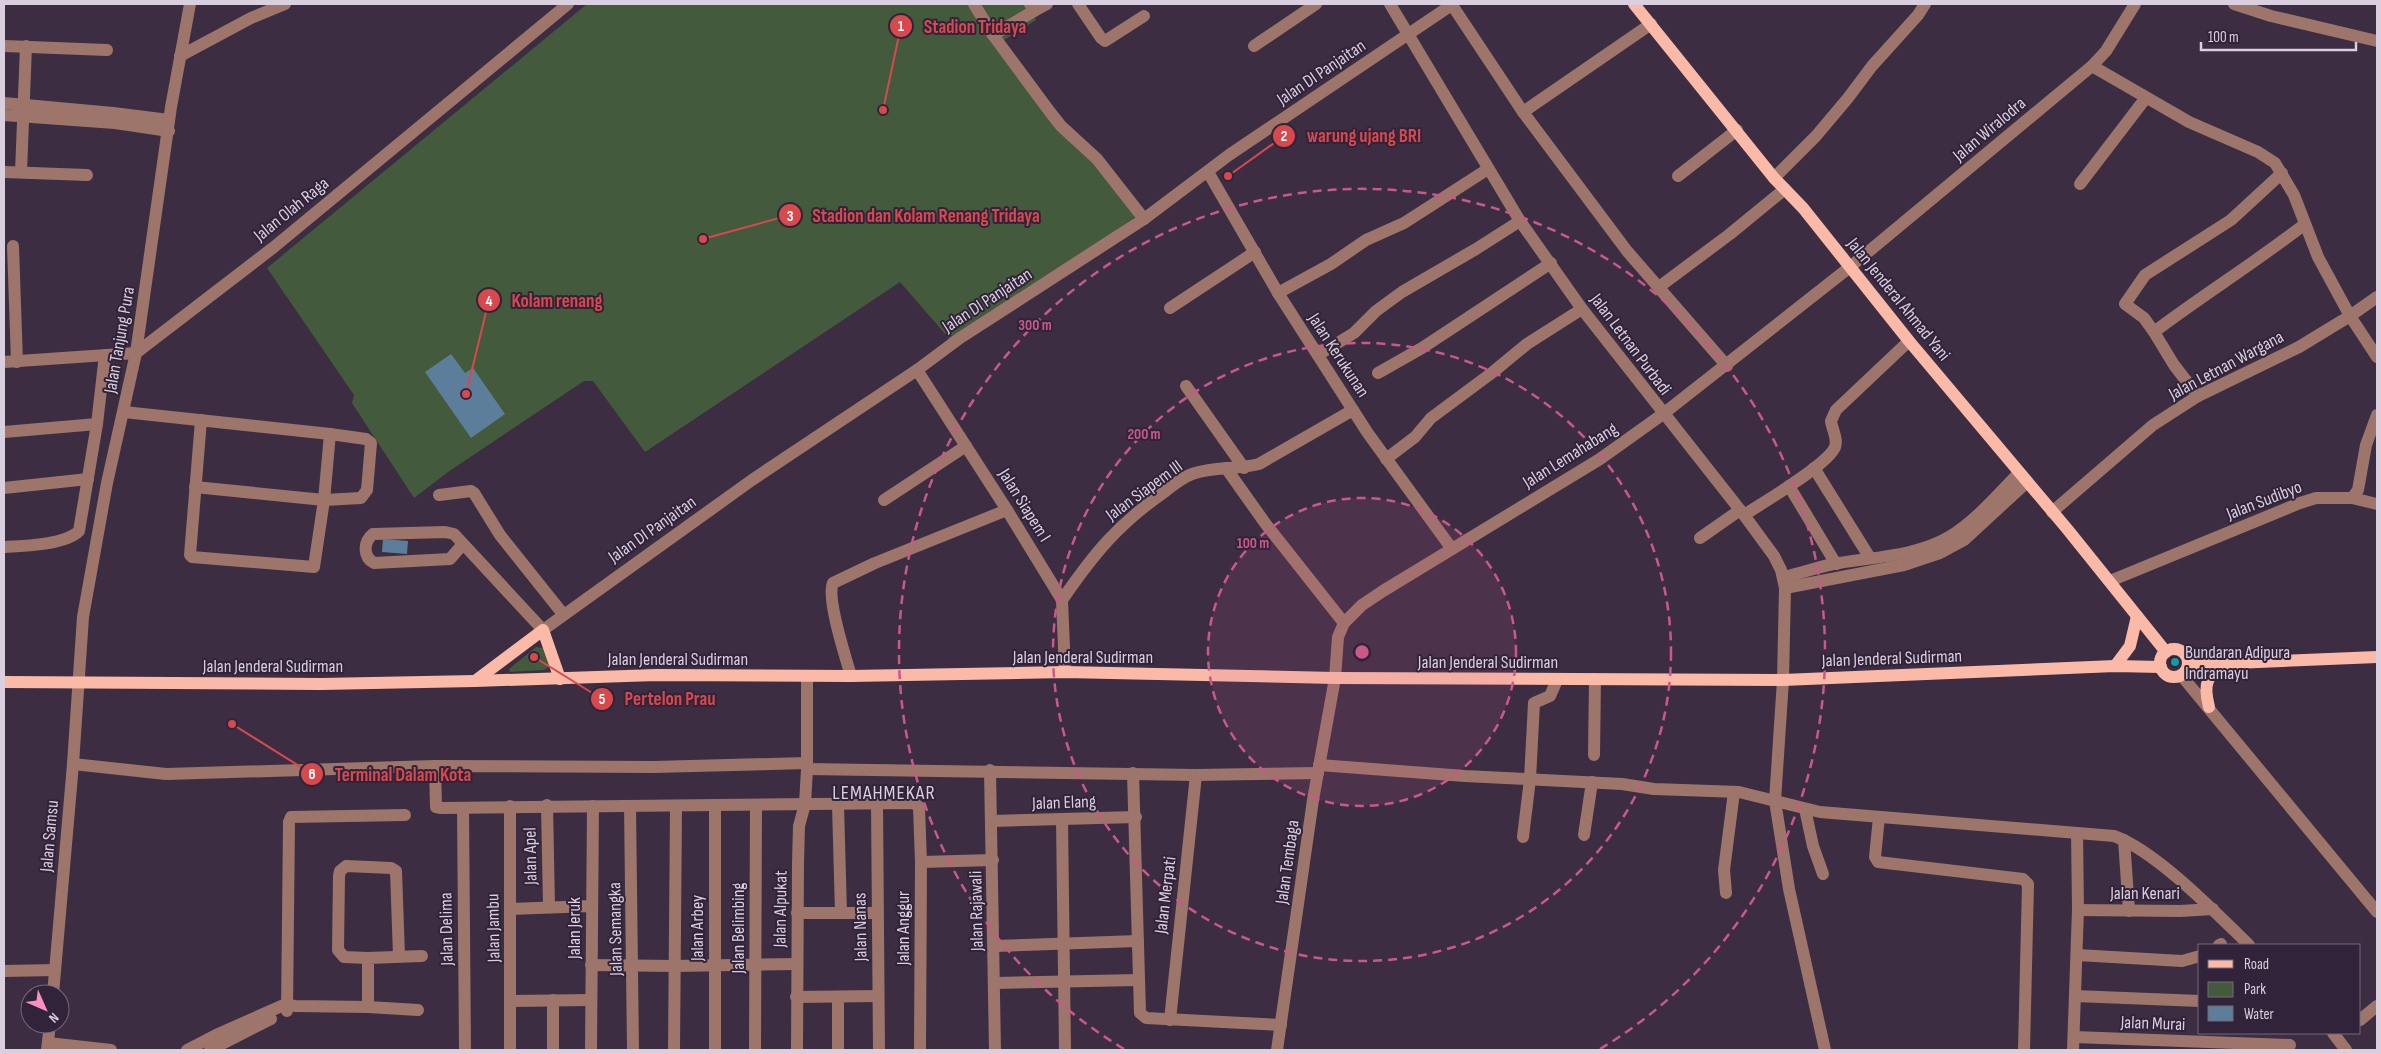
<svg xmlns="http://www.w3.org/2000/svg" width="2381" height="1054" font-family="'Sofia Sans Condensed',sans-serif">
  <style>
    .green { fill: #435a3d }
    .water { fill: #5d7e9a }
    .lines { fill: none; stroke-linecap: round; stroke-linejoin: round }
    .minor { stroke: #9d756a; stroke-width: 12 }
    .major { stroke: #fbbaa8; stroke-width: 12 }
    .ring { fill: none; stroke: #ca5889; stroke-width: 2.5; stroke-dasharray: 9 6 }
    .culture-dot { fill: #0f9aa8; stroke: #312339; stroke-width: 2 }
    .labels { text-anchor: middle; stroke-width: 4; stroke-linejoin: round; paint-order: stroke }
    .street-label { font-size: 18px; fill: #d9cfde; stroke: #312339 }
    .poi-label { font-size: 18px; fill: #d9cfde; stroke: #312339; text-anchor: start }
    .quarter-label { font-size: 20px; letter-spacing: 1px; fill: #d9cfde; stroke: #312339 }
    .centre { fill: #ca5889; stroke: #312339; stroke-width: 2.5 }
    .ring-label { font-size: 15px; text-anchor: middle; font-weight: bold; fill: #ca5889; stroke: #312339; stroke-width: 4; stroke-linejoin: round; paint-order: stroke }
    .leader { fill: none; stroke: #d7494c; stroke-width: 2 }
    .callout-dot { fill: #d7494c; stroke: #312339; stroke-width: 2 }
    .mark-label { font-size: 15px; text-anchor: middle; font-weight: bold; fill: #fff }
    .callout-label { font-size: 19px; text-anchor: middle; font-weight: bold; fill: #d7494c; stroke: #312339; stroke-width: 4; stroke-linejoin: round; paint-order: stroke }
  </style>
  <rect width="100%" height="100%" fill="#3c2d43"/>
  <g class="green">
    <polygon points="587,4 1025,4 1036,20 1001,42 1053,114 1144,211 953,343 900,282 645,452 593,381 584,381 448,472 414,498 352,403 354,395 267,268"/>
    <polygon points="536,647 543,648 549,667 544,670 510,672 509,669"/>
  </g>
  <g class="water">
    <polygon points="451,354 465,373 473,368 505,414 471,438 425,372"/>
    <polygon points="383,539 408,541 407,554 382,552"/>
  </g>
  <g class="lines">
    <g class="minor">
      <polyline points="974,4 993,35 1050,112 1061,126 1097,159 1144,219"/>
      <polyline points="1030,4 1034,11 1047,4"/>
      <polyline points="1078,4 1101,38 1105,41 1144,16"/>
      <polyline points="1390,4 1520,221 1582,309 1744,515 1774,556 1781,570 1785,588 1783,680 1775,801 1789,889 1825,1050"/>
      <polyline points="2234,4 2271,16 2377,41"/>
      <polyline points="1452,5 1523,112 1627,251 1727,366"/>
      <polyline points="993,35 1034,11"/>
      <polyline points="4,46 107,50"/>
      <polyline points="1254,46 1316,4"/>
      <polyline points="180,56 251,18 285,4"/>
      <polyline points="2092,66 2189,122 2258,152 2275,163 2294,195 2318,257 2350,316 2377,357"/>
      <polyline points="4,103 113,113 169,120"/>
      <polyline points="1523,112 1651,24"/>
      <polyline points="4,115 115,123 169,131"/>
      <polyline points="4,172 87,175"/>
      <polyline points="21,172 26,46"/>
      <polyline points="1208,172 1278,293 1367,432 1452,549"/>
      <path d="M2282,173L2231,220L2145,275L2125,304L2144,318L2154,332C2203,295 2256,262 2305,224"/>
      <polyline points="1678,176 1737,130"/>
      <polyline points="1774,178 1816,136 1848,98 1872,66 1918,15 1925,4"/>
      <polyline points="2080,184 2145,99"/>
      <polyline points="13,246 17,362"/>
      <polyline points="1659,287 1730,234 1785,189"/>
      <polyline points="1278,293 1331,264 1366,240 1404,223 1488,169"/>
      <polyline points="1170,308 1255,252"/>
      <polyline points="2154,332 2174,365 2198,396"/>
      <polyline points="1318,355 1354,333 1376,311 1402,292 1476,249 1520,221"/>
      <polyline points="4,362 136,353 274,247 568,4"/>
      <polyline points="917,370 1007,510 1062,600 1065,672"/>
      <polyline points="1378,373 1422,348 1551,263"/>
      <polyline points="1186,386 1244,468"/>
      <polyline points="124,412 330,434 366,439 371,443 367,490 361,498 324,500 195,487"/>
      <polyline points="201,420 190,555 192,557 314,567 324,500 330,434"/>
      <polyline points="4,432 97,424"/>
      <polyline points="1386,459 1415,437 1431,418 1493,372 1527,344 1582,309"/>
      <polyline points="1226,468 1265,523 1344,623"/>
      <polyline points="1814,468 1870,558"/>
      <polyline points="1789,486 1836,564"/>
      <polyline points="4,488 88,479"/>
      <polyline points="439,495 471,491 474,493 500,535 563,614"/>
      <polyline points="2352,498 2377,504"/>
      <polyline points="884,500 966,446"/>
      <polyline points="2052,512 2153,425 2198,396 2299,347 2350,316 2377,297"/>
      <path d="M1744,515C1762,503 1828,465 1835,447C1838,439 1832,429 1831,421L1836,410L1909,341"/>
      <polyline points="1700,538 1740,510"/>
      <path d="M463,544L450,559L374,563C363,557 363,542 373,534L445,532L454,534L543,630L752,480L917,370L960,338L1144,219L1229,155L1453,4"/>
      <path d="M4,547C23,546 65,545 79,531L97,424L105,355"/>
      <path d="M1783,577C1802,573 1820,566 1839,563C1875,557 1917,556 1949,537C1976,521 1998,494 2019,473"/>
      <polyline points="2110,581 2300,503 2316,498 2352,498 2358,490 2366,445 2377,415"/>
      <polyline points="1785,588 1904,565 1940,553 1964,540 2027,482"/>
      <path d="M1062,600C1093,555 1117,525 1163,493C1172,486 1181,478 1192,474C1214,466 1236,470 1259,464L1353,410"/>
      <polyline points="2181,675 2377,912"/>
      <path d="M851,676C846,659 826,597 833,583L875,563L1007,510"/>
      <polyline points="1594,755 1595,679"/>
      <polyline points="807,763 654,767 435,766 436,807 441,808 914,803 919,807 921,862 920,1050"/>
      <polyline points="73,764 166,774 435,766"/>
      <path d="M1319,765L1465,776L1622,784L1654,789L1739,792L1820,812L2114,836C2156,851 2216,913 2249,945"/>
      <polyline points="807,769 1196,775 1318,773"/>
      <polyline points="990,770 995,1050"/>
      <polyline points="1133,773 1140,1013 1146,1018 1281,1025"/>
      <polyline points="877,803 879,1050"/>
      <polyline points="547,805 549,906"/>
      <polyline points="838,805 841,913"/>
      <polyline points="630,806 633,1050"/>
      <polyline points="715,806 715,1050"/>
      <polyline points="463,808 465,1050"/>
      <polyline points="1805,809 1813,846 1823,874"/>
      <polyline points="1879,817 1875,857 1878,862 2023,879 2028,884 2024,1050"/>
      <polyline points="1062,819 1065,1050"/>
      <polyline points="993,821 1136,817"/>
      <polyline points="1584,835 1592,782"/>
      <polyline points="1523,837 1530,779 1534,703 1550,696 1557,680"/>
      <polyline points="2124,840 2129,911"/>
      <polyline points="921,862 993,860"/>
      <polyline points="1726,893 1724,870 1734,792"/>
      <polyline points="510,909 591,906"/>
      <polyline points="2078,910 2180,911 2213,909"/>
      <polyline points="797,913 877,913"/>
      <polyline points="2219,945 2221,944"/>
      <polyline points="995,946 1138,941"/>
      <polyline points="2077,955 2182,961 2200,956"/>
      <polyline points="368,958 344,957 338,950 339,876 340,871 346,866 391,868 396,871 399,956"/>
      <polyline points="591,965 674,966 796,964"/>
      <polyline points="4,971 55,970"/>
      <polyline points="995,983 1138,980"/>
      <polyline points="53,994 73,764 83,617 107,483 136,353 171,107 190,4"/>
      <polyline points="2075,996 2200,1001"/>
      <polyline points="796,997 878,996"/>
      <polyline points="511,1001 591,1000"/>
      <polyline points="368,1007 418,1010"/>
      <polyline points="287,1011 289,822 291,817 405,815"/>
      <polyline points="1170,1020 1196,775"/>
      <polyline points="2360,1020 2377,1006"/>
      <polyline points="2333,1033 2346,1050"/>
      <polyline points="2074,1037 2290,1045"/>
      <polyline points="48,1043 111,1050"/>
      <polyline points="47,1050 50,1024"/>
      <polyline points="187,1050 216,1035 286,1004 295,1006 368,1007 368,958 422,956"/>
      <polyline points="210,1050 271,1019"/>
      <polyline points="510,1050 510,806"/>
      <polyline points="553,1050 553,1000"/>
      <polyline points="591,1050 593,806"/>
      <polyline points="674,1050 676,807"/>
      <polyline points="755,1050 756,805"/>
      <polyline points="797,1050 798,863 799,826 805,804 807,769 807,677"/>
      <polyline points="838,1050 838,998"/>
      <polyline points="1277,1050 1313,800 1335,678 1338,637 1344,623 1362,605 1383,591 1600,459 1663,414 1850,267 2092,66 2106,51 2135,4"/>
      <polyline points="2073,1050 2078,910 2077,833"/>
    </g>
    <g class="major">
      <polyline points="1634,4 1774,178 1803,208 1909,341 2068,530 2166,652"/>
      <circle cx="2174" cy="663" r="14"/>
      <polyline points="2188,665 2377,657"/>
      <polyline points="2115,666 2130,646 2137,616"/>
      <polyline points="475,681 543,630 560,679"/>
      <polyline points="4,682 321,684 475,681 656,675 851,676 1065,672 1335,678 1783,680 2115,666 2161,667"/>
      <path d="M2209,707C2203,683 2206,675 2228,664"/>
    </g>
  </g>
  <circle cx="1362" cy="652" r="154" fill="#ca5889" fill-opacity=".12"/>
  <g class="ring">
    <circle cx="1362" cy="652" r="154"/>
    <circle cx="1362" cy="652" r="309"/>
    <path d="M1124 1049A463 463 0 1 1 1600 1049"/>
  </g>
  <circle class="culture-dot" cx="2175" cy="662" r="5"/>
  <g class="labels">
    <g class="street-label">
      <text transform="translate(1321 72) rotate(-34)" y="6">Jalan DI Panjaitan</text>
      <text transform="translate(1989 129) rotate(-40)" y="6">Jalan Wiralodra</text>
      <text transform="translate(291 209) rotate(-39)" y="6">Jalan Olah Raga</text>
      <text transform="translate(1899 299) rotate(51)" y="6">Jalan Jenderal Ahmad Yani</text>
      <text transform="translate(987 300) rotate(-33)" y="6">Jalan DI Panjaitan</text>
      <text transform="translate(119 340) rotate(-80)" y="6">Jalan Tanjung Pura</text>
      <text transform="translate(1631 344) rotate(53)" y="6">Jalan Letnan Purbadi</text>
      <text transform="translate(1339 355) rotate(57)" y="6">Jalan Kerukunan</text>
      <text transform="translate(2226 365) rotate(-28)" y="6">Jalan Letnan Wargana</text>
      <text transform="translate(1570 455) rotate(-32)" y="6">Jalan Lemahabang</text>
      <text transform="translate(1144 490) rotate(-36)" y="6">Jalan Siapem III</text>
      <text transform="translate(2264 500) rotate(-21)" y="6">Jalan Sudibyo</text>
      <text transform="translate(1025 505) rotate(58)" y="6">Jalan Siapem I</text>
      <text transform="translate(652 529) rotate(-35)" y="6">Jalan DI Panjaitan</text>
      <text x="1083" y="663">Jalan Jenderal Sudirman</text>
      <text transform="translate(1892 658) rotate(-2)" y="6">Jalan Jenderal Sudirman</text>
      <text x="678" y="665">Jalan Jenderal Sudirman</text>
      <text x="1488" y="668">Jalan Jenderal Sudirman</text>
      <text x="273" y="672">Jalan Jenderal Sudirman</text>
      <text transform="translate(1064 802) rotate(-2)" y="6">Jalan Elang</text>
      <text transform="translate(49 836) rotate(-85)" y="6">Jalan Samsu</text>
      <text transform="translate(530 856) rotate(-91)" y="6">Jalan Apel</text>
      <text transform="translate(1287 862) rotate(-82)" y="6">Jalan Tembaga</text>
      <text x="2145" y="899">Jalan Kenari</text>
      <text transform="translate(1165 895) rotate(-83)" y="6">Jalan Merpati</text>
      <text transform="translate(780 909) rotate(-89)" y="6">Jalan Alpukat</text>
      <text transform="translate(976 911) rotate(-91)" y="6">Jalan Rajawali</text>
      <text transform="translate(860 927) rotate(-91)" y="6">Jalan Nanas</text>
      <text transform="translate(493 928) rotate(-91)" y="6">Jalan Jambu</text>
      <text transform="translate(574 928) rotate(-90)" y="6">Jalan Jeruk</text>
      <text transform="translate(697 928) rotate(-90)" y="6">Jalan Arbey</text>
      <text transform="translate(738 928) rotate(-90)" y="6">Jalan Belimbing</text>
      <text transform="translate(903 928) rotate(-90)" y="6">Jalan Anggur</text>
      <text transform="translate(446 929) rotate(-91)" y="6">Jalan Delima</text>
      <text transform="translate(615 929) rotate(-91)" y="6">Jalan Semangka</text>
      <text transform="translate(2153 1023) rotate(2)" y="6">Jalan Murai</text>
    </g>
    <g class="poi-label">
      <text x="2185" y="658">Bundaran Adipura<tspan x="2185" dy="21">Indramayu</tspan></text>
    </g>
    <g class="quarter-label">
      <text x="884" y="799">LEMAHMEKAR</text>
    </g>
  </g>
  <circle cx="1362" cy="652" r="8" class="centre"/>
  <g class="ring-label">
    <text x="1035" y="330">300 m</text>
    <text x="1144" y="439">200 m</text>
    <text x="1253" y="548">100 m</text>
  </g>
  <path class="leader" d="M883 110L901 26M1228 176L1284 136M703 239L790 215M466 394L489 300M534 657L602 699M232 724L312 774"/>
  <g class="callout-dot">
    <circle cx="883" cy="110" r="5"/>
    <circle cx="1228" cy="176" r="5"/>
    <circle cx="703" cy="239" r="5"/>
    <circle cx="466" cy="394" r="5"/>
    <circle cx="534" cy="657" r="5"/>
    <circle cx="232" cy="724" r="5"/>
    <circle cx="901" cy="26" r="12"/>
    <circle cx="1284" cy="136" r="12"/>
    <circle cx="790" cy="215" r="12"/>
    <circle cx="489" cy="300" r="12"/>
    <circle cx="602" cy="699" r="12"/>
    <circle cx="312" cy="774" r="12"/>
  </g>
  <g class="mark-label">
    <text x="901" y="31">1</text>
    <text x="1284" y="141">2</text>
    <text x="790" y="221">3</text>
    <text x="489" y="306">4</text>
    <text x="602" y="704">5</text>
    <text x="312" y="779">6</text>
  </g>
  <g class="callout-label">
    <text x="975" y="33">Stadion Tridaya</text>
    <text x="1364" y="142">warung ujang BRI</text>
    <text x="926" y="222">Stadion dan Kolam Renang Tridaya</text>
    <text x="557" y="307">Kolam renang</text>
    <text x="670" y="705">Pertelon Prau</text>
    <text x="403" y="781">Terminal Dalam Kota</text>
  </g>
  <rect width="2381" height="1054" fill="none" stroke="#d9cfde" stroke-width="10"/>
  <rect x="2198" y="944" width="162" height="90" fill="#312339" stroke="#74687b"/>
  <rect x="2208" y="960" width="25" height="8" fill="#fbbaa8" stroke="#74687b"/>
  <text x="2244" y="969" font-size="15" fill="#d9cfde">Road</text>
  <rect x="2208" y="982" width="25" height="15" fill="#435a3d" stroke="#74687b"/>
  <text x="2244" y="994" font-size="15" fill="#d9cfde">Park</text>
  <rect x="2208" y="1006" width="25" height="15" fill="#5d7e9a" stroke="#74687b"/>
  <text x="2244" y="1019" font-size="15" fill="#d9cfde">Water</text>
  <g transform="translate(45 1009) rotate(135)"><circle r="24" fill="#312339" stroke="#74687b"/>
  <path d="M0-4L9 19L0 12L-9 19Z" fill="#fd8ec0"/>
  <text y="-8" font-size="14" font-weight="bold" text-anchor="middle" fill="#d9cfde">N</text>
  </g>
  <path d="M2201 42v8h155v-8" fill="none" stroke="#d9cfde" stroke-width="2.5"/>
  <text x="2208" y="42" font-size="15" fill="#d9cfde" stroke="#312339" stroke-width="4" paint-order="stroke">100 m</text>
</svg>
